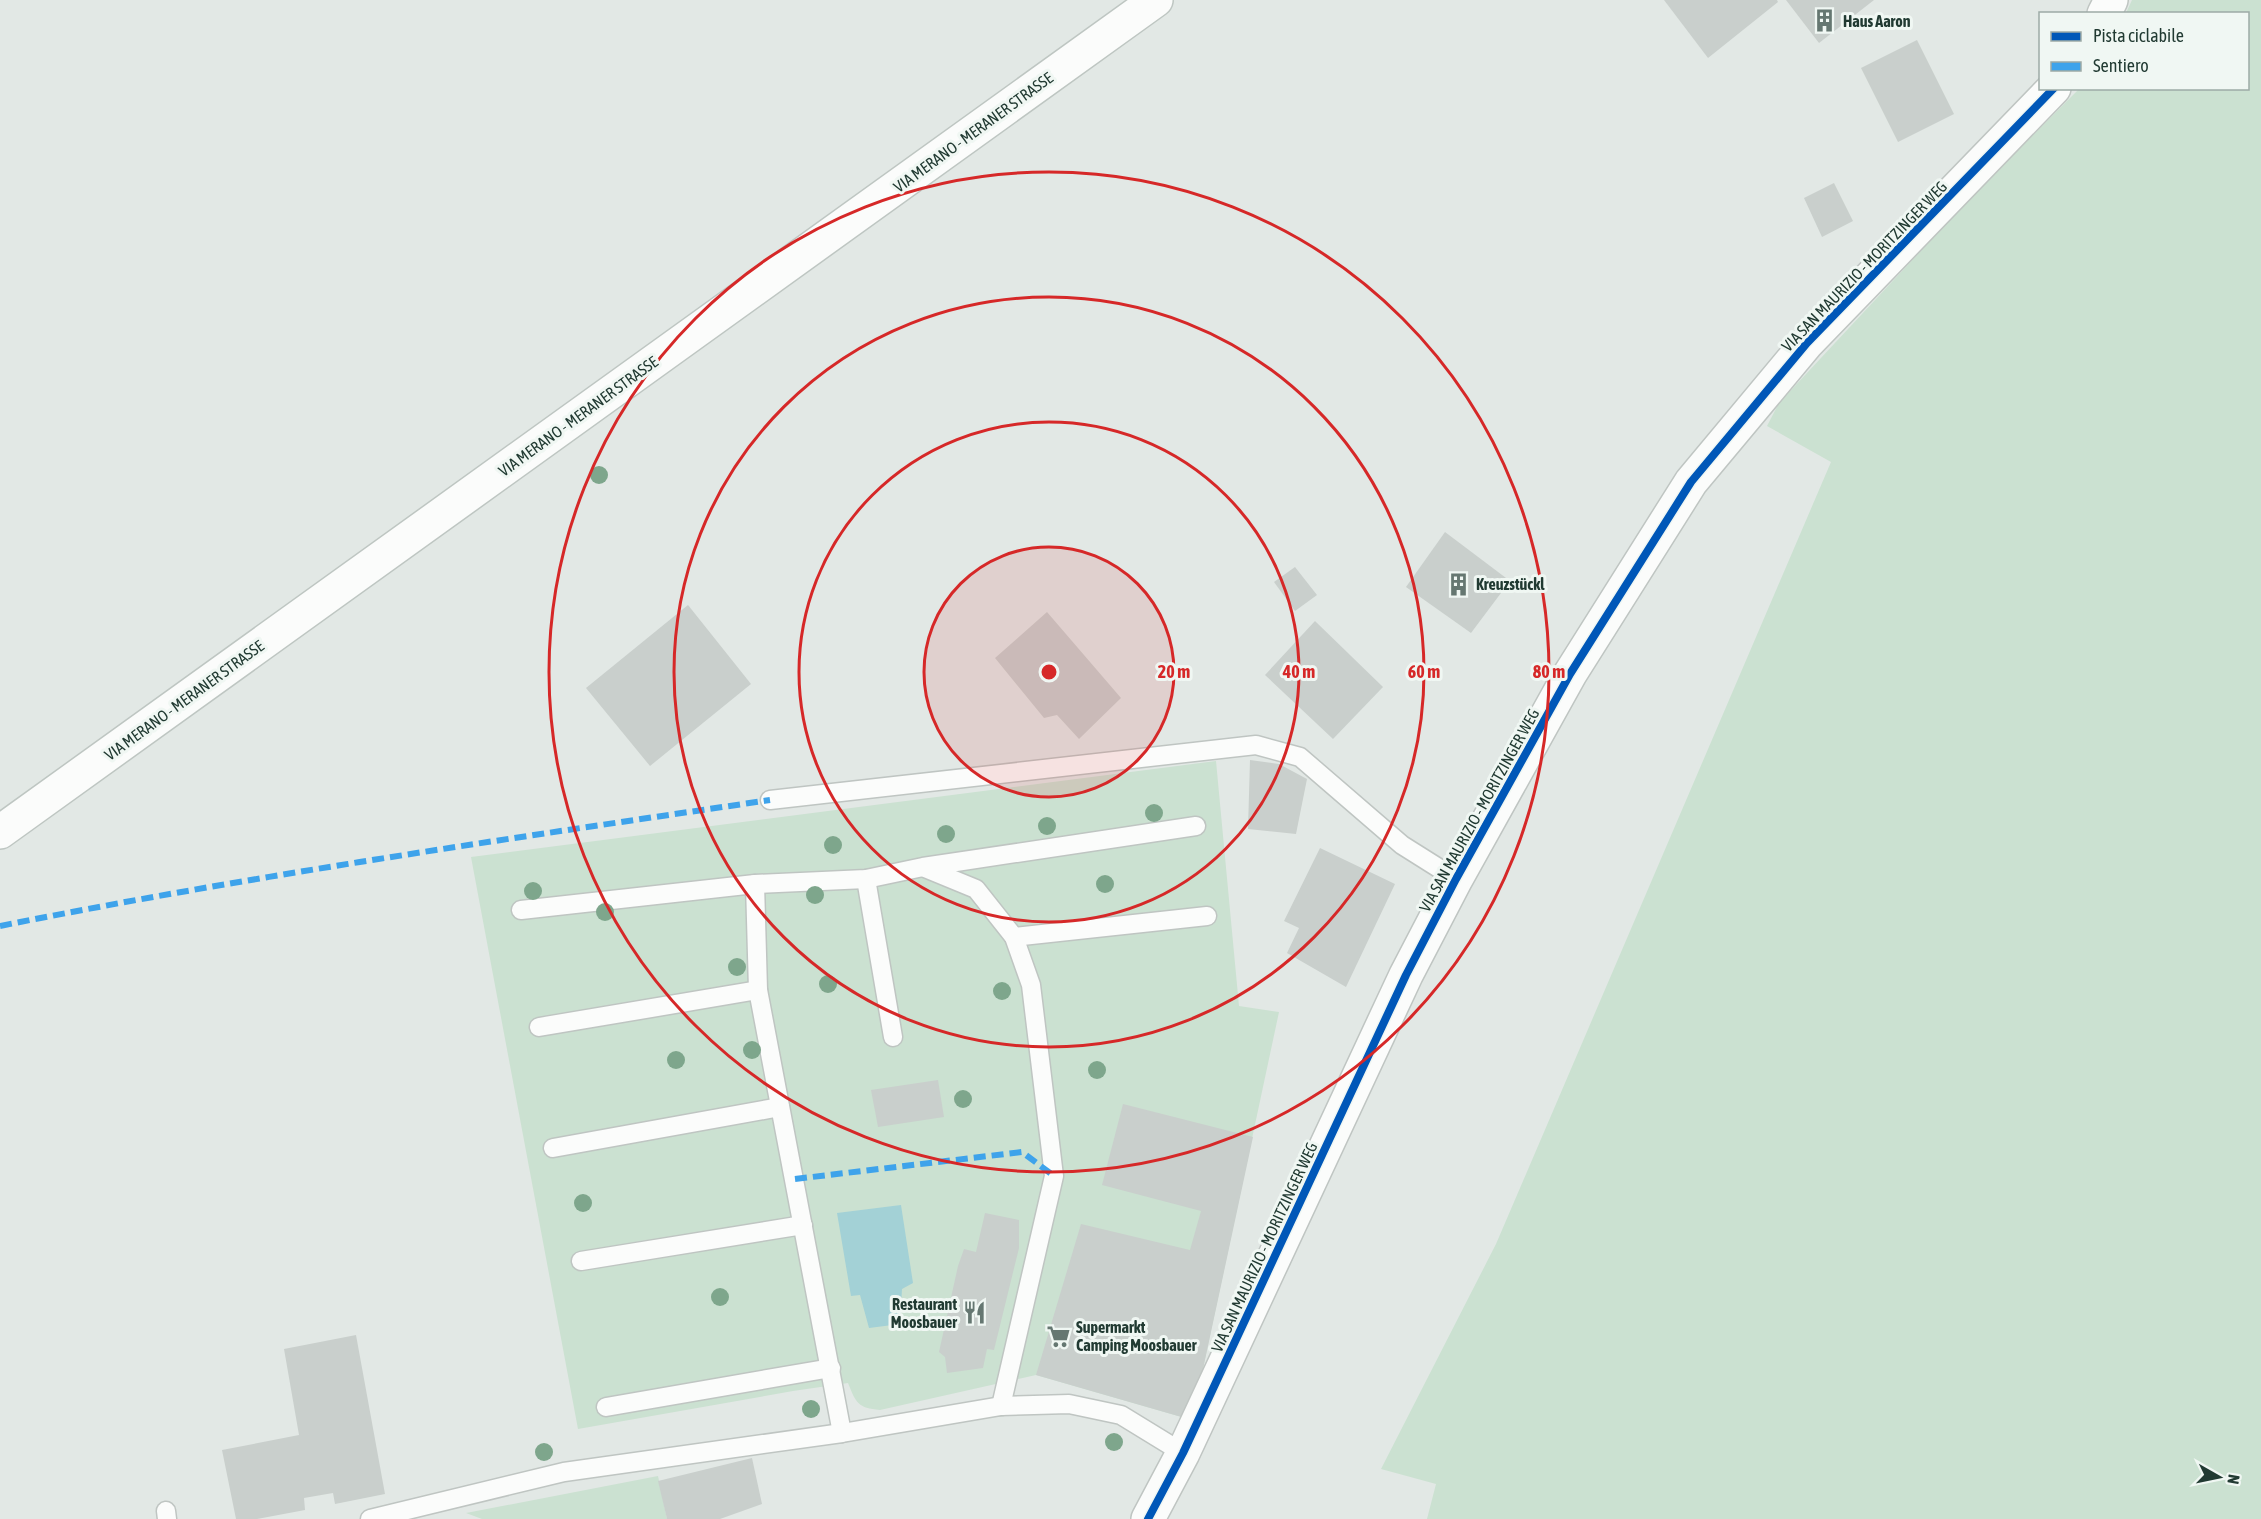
<svg xmlns="http://www.w3.org/2000/svg" width="2261" height="1519" font-family="'Asap Condensed',sans-serif">
  <style>
    .green { fill: #cbe1d1 }
    .water { fill: #a3d1d6 }
    .building { fill: #c9cfcc }
    .lines { fill: none; stroke-linecap: round; stroke-linejoin: round }
    .lane-casing { stroke: #bfc5c2; stroke-width: 21 }
    .street-casing { stroke: #bfc5c2; stroke-width: 36 }
    .secondary-casing { stroke: #bec6c2; stroke-width: 36 }
    .lane { stroke: #fbfcfb; stroke-width: 18 }
    .street { stroke: #fbfcfb; stroke-width: 33 }
    .secondary { stroke: #fbfcfb; stroke-width: 33 }
    .quiet { stroke: #3ea3eb; stroke-width: 6; stroke-dasharray: 12 6; stroke-linecap: butt }
    .cycleway-casing { stroke: #f0f7f3; stroke-width: 11 }
    .cycleway { stroke: #0057b8; stroke-width: 8 }
    .tree { fill: #7ea68c }
    .ring { fill: none; stroke: #d62828; stroke-width: 3 }
    .labels { text-anchor: middle; stroke-width: 6; stroke-linejoin: round; paint-order: stroke }
    .poi-label { font-size: 16px; font-weight: bold; fill: #213a32; stroke: #f0f7f3; text-anchor: start }
    .street-label { font-size: 16px; fill: #213a32; stroke: #f0f7f3 }
    .centre { fill: #d62828; stroke: #f0f7f3; stroke-width: 3 }
    .ring-label { font-size: 18px; text-anchor: middle; font-weight: bold; fill: #d62828; stroke: #f0f7f3; stroke-width: 6; stroke-linejoin: round; paint-order: stroke }
  </style>
  <rect width="100%" height="100%" fill="#e2e8e5"/>
  <g class="green">
    <polygon points="2132,0 2261,0 2261,1519 1427,1519 1436,1484 1381,1469 1496,1244 1831,462 1767,426 1779,403 1972,196 2079,89 2248,88 2248,14 2126,13"/>
    <path d="M1216,761L1239,1006L1279,1012L1192,1420L1036,1375L880,1410C858,1408 856,1403 848,1383L793,1391L578,1429L471,857Z"/>
    <polygon points="658,1476 667,1519 482,1519 466,1513"/>
  </g>
  <polygon class="water" points="901,1205 913,1283 902,1289 900,1324 869,1328 860,1295 851,1296 837,1213"/>
  <g class="building">
    <polygon points="1664,0 1777,0 1778,2 1708,58"/>
    <polygon points="1786,0 1874,0 1819,43"/>
    <polygon points="1917,40 1954,114 1898,142 1861,68"/>
    <polygon points="1834,183 1853,221 1822,237 1804,198"/>
    <polygon points="1445,532 1510,581 1471,633 1406,587"/>
    <polygon points="1295,567 1317,595 1295,611 1274,582"/>
    <polygon points="688,605 751,684 650,766 586,688"/>
    <polygon points="1047,612 1121,698 1079,739 1057,715 1044,718 995,658"/>
    <polygon points="1315,621 1383,687 1333,739 1265,675"/>
    <polygon points="1250,760 1279,764 1307,779 1296,834 1248,829"/>
    <polygon points="1320,848 1395,884 1346,987 1287,953 1299,928 1284,921"/>
    <polygon points="938,1080 944,1117 878,1127 871,1090"/>
    <polygon points="1123,1104 1253,1137 1192,1420 1036,1375 1081,1224 1190,1250 1201,1211 1102,1185"/>
    <polygon points="985,1213 1019,1220 1019,1248 994,1350 987,1349 983,1368 947,1373 945,1357 939,1352 958,1266 964,1249 976,1252"/>
    <polygon points="356,1335 385,1494 335,1504 333,1493 304,1498 305,1510 257,1519 236,1519 222,1450 299,1435 284,1349"/>
    <polygon points="752,1458 762,1504 720,1519 667,1519 658,1481"/>
  </g>
  <g class="lines">
    <defs>
      <g id="lane">
        <polyline points="770,800 1256,745 1300,757 1402,845 1456,879"/>
        <polyline points="925,868 976,889 1014,937 1031,985 1054,1176 1001,1406"/>
        <polyline points="866,879 893,1037"/>
        <polyline points="755,884 758,990 842,1433"/>
        <polyline points="521,910 755,884 866,879 923,867 1196,826"/>
        <polyline points="1014,937 1207,916"/>
        <polyline points="539,1027 758,990"/>
        <polyline points="553,1148 780,1107"/>
        <polyline points="581,1261 803,1225"/>
        <polyline points="606,1407 831,1368"/>
        <polyline points="166,1511 167,1519"/>
        <polyline points="370,1519 564,1472 842,1433 1001,1406 1069,1404 1121,1415 1183,1453"/>
      </g>
      <g id="street">
        <polyline points="2104,14 2111,0"/>
        <polyline points="1148,1519 1183,1453 1406,975 1456,879 1570,674 1691,482 1807,343 2054,88"/>
      </g>
      <polyline id="secondary" points="0,832 1156,0"/>
    </defs>
    <use href="#lane" class="lane-casing"/>
    <use href="#street" class="street-casing"/>
    <use href="#secondary" class="secondary-casing"/>
    <use href="#lane" class="lane"/>
    <use href="#street" class="street"/>
    <use href="#secondary" class="secondary"/>
    <g class="quiet">
      <path d="M0,926C255,875 513,838 770,800"/>
      <polyline points="795,1179 1022,1152 1054,1176"/>
    </g>
    <defs>
      <polyline id="cycleway" points="1148,1519 1183,1453 1406,975 1456,879 1570,674 1691,482 1807,343 2054,88"/>
    </defs>
    <use href="#cycleway" class="cycleway-casing"/>
    <use href="#cycleway" class="cycleway"/>
  </g>
  <g class="tree">
    <circle cx="599" cy="475" r="9"/>
    <circle cx="1154" cy="813" r="9"/>
    <circle cx="1047" cy="826" r="9"/>
    <circle cx="946" cy="834" r="9"/>
    <circle cx="833" cy="845" r="9"/>
    <circle cx="1105" cy="884" r="9"/>
    <circle cx="533" cy="891" r="9"/>
    <circle cx="815" cy="895" r="9"/>
    <circle cx="605" cy="912" r="9"/>
    <circle cx="737" cy="967" r="9"/>
    <circle cx="828" cy="984" r="9"/>
    <circle cx="1002" cy="991" r="9"/>
    <circle cx="752" cy="1050" r="9"/>
    <circle cx="676" cy="1060" r="9"/>
    <circle cx="1097" cy="1070" r="9"/>
    <circle cx="963" cy="1099" r="9"/>
    <circle cx="583" cy="1203" r="9"/>
    <circle cx="720" cy="1297" r="9"/>
    <circle cx="811" cy="1409" r="9"/>
    <circle cx="1114" cy="1442" r="9"/>
    <circle cx="544" cy="1452" r="9"/>
  </g>
  <circle cx="1049" cy="672" r="125" fill="#d62828" fill-opacity=".12"/>
  <g class="ring">
    <circle cx="1049" cy="672" r="125"/>
    <circle cx="1049" cy="672" r="250"/>
    <circle cx="1049" cy="672" r="375"/>
    <circle cx="1049" cy="672" r="500"/>
  </g>
  <defs>
    <symbol id="building-bare" viewBox="-9 -9 18 18"><path d="M-4-6H4V6H1V3H-1V6H-4ZM-2.5-4.3h1.7v1.8h-1.7ZM.8-4.3h1.7v1.8H.8ZM-2.5-1h1.7V.8h-1.7ZM.8-1h1.7V.8H.8Z" fill="#657771" stroke="#f0f7f3" stroke-width="2.5" paint-order="stroke"/></symbol>
    <symbol id="restaurant-bare" viewBox="-9 -9 18 18"><path d="M-5-6h1v4h1v-4h1v4h1v-4h1v5L-1.5 .5V6h-2V.5L-5-1ZM5-6V6H3V1.5H1.5Q1.5-4 5-6Z" fill="#657771" stroke="#f0f7f3" stroke-width="2.5" paint-order="stroke"/></symbol>
    <symbol id="supermarket-bare" viewBox="-9 -9 18 18"><path d="M-6-5.5h2.5l.6 2H6L4.5 2H-2.5L-4.4-4H-6ZM-1.5 3.2a1.3 1.3 0 1 0 .1 0ZM3 3.2a1.3 1.3 0 1 0 .1 0Z" fill="#657771" stroke="#f0f7f3" stroke-width="2.5" paint-order="stroke"/></symbol>
  </defs>
  <g fill-rule="evenodd">
    <use href="#building-bare" x="1808" y="4" width="33" height="33"/>
    <use href="#building-bare" x="1442" y="568" width="33" height="33"/>
    <use href="#restaurant-bare" x="958" y="1296" width="33" height="33"/>
    <use href="#supermarket-bare" x="1042" y="1320" width="33" height="33"/>
  </g>
  <g class="labels">
    <g class="poi-label">
      <text x="1843" y="27">Haus Aaron</text>
      <text x="1476" y="590">Kreuzstückl</text>
      <text x="957" y="1310" text-anchor="end">Restaurant<tspan x="957" dy="18">Moosbauer</tspan></text>
      <text x="1076" y="1333">Supermarkt<tspan x="1076" dy="18">Camping Moosbauer</tspan></text>
    </g>
    <g class="street-label">
      <text transform="translate(973 132) rotate(-36)" y="6">VIA MERANO - MERANER STRASSE</text>
      <text transform="translate(1864 266) rotate(-46)" y="6">VIA SAN MAURIZIO - MORITZINGER WEG</text>
      <text transform="translate(578 416) rotate(-36)" y="6">VIA MERANO - MERANER STRASSE</text>
      <text transform="translate(184 700) rotate(-36)" y="6">VIA MERANO - MERANER STRASSE</text>
      <text transform="translate(1479 810) rotate(-61)" y="6">VIA SAN MAURIZIO - MORITZINGER WEG</text>
      <text transform="translate(1264 1247) rotate(-65)" y="6">VIA SAN MAURIZIO - MORITZINGER WEG</text>
    </g>
  </g>
  <circle cx="1049" cy="672" r="9" class="centre"/>
  <g class="ring-label">
    <text x="1174" y="678">20 m</text>
    <text x="1299" y="678">40 m</text>
    <text x="1424" y="678">60 m</text>
    <text x="1549" y="678">80 m</text>
  </g>
  <rect x="2039" y="12" width="210" height="78" fill="#f0f7f3" stroke="#9daba6" stroke-width="1.5"/>
  <rect x="2051" y="32" width="30" height="9" fill="#0057b8" stroke="#9daba6" stroke-width="1.5"/>
  <text x="2093" y="42" font-size="18" fill="#213a32">Pista ciclabile</text>
  <rect x="2051" y="62" width="30" height="9" fill="#3ea3eb" stroke="#9daba6" stroke-width="1.5"/>
  <text x="2093" y="72" font-size="18" fill="#213a32">Sentiero</text>
  <g transform="translate(2219 1477) rotate(99)" stroke="#f0f7f3" stroke-width="4.5" paint-order="stroke">
  <path d="M0-4.5L10 22L0 15L-10 22Z" fill="#213a32"/>
  <text y="-9" font-size="16" font-weight="bold" text-anchor="middle" fill="#213a32">N</text>
  </g>
</svg>
